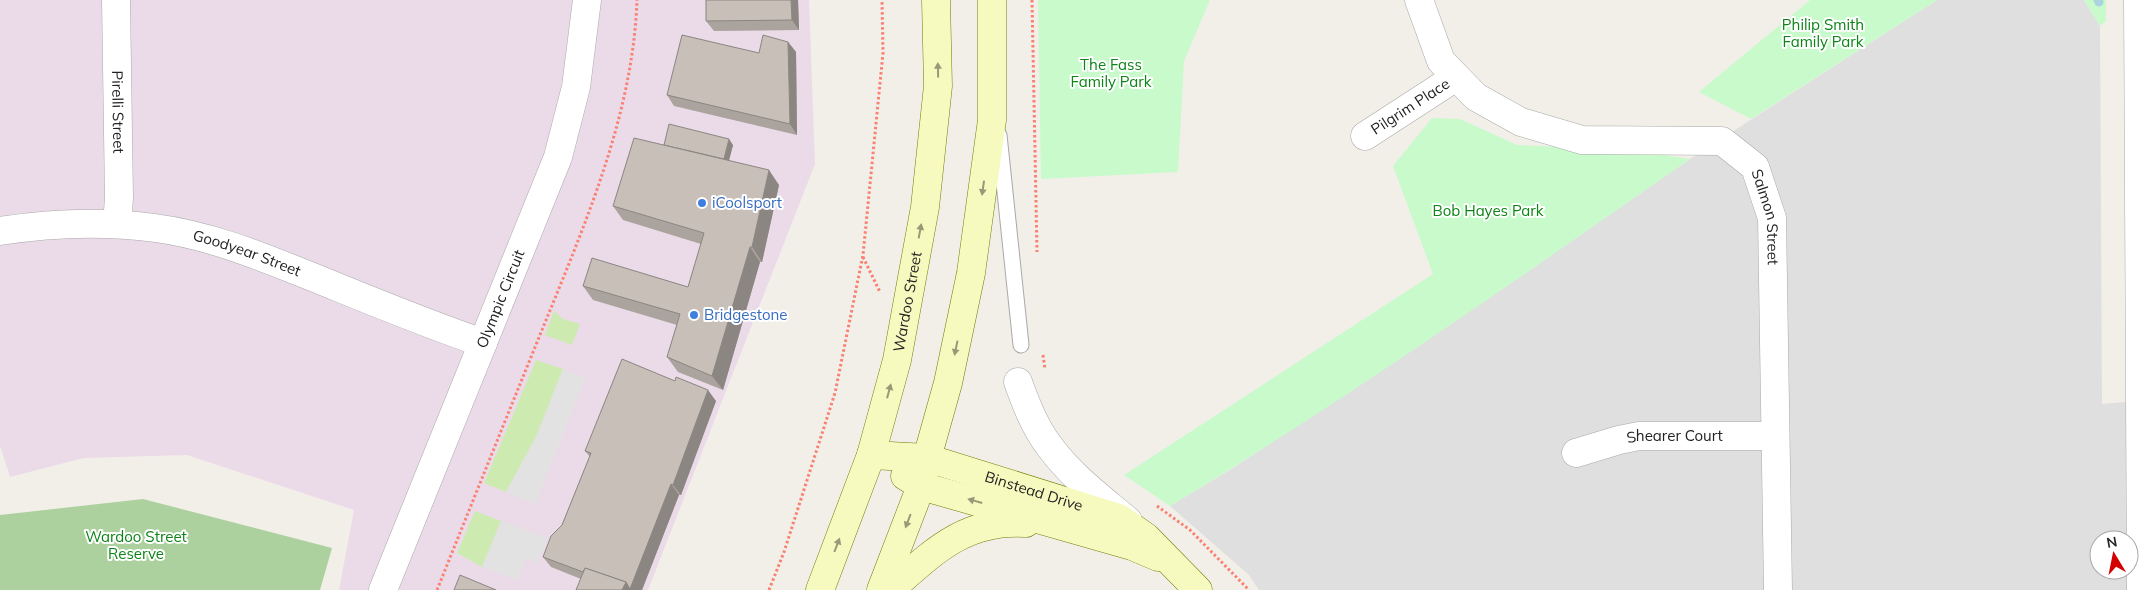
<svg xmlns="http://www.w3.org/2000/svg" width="2149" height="590" font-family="Mulish,sans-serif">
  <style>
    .residential { fill: #e0dfdf; fill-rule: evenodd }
    .industrial { fill: #ebdbe8 }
    .grass { fill: #cdebb0 }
    .forest { fill: #add19e }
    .park { fill: #c8facc }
    .parking { fill: #e2e2e2 }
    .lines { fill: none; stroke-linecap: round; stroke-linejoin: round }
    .stream { stroke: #aad3df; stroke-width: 9 }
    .lane-casing { stroke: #a9a9a9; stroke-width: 17 }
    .street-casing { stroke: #a9a9a9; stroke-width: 29 }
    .secondary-casing { stroke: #707d05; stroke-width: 29 }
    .path { stroke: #fa8072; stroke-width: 3; stroke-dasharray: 2.5 2.5; stroke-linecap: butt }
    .lane { stroke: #fff; stroke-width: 15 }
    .street { stroke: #fff; stroke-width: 28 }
    .secondary { stroke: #f7fabf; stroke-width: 28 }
    .wall { fill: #aba49e }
    .shaded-wall { fill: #8b8681 }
    .building { fill: #c7bfb8; stroke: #8b8681 }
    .oneway { fill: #979978 }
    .shop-dot { fill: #3f7fe0; stroke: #fff; stroke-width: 2 }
    .labels { text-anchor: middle; stroke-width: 4; stroke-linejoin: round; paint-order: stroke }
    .park-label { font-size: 15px; fill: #0c8416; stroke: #fff }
    .street-label { font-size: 15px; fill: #222; stroke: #fff }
    .shop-label { font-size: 15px; fill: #366cbe; stroke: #fff; text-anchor: start }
  </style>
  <rect width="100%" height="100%" fill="#f2efe9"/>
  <path class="residential" d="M1937,0H2084L2100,26L2102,404L2149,400V590H1259L1249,575L1170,506L1233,468L1482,303L1690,159ZM2099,540H2129V570H2099Z"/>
  <polygon class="industrial" points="0,0 809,0 815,164 648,590 339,590 354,510 187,455 84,458 10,477 0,446"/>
  <g class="grass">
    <polygon points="554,311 563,319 580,324 572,345 545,335"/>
    <polygon points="536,360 563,369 536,437 506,492 484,483"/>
    <polygon points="475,511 501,521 482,567 457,553"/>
  </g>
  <polygon class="forest" points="143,499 332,548 320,590 0,590 0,515"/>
  <g class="park">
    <polygon points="1038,0 1210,0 1184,61 1178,172 1041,179"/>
    <polygon points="1810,0 1937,0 1751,119 1699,92"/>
    <polygon points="2084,0 2106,0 2106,21 2100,26"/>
    <path d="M1432,118L1460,119L1517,145L1637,151L1690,159C1519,278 1349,398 1170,506L1124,475L1433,274L1393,166Z"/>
  </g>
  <g class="parking">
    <polygon points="563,369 585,378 535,504 506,492 536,437"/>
    <polygon points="501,521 548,538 538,563 526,558 517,580 482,567"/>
  </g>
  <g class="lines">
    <polyline class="stream" points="2098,0 2099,2"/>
    <defs>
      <polyline id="lane" points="999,135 1021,345"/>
      <g id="street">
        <path id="s1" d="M116,0L119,198L117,224"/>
        <path id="s2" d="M1419,0L1441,61L1476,97L1521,122L1582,140L1722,141L1755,167L1772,218L1778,590"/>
        <polyline points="2138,0 2141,590"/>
        <path id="s3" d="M1365,136L1456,77"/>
        <path id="s4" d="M0,231C51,223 103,221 155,228C209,235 260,256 310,276C367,299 424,323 483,343"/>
        <path d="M1018,382C1026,404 1035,428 1050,447C1071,476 1101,498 1128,521"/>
        <path id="s5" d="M1576,453L1619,440L1639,436H1775"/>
        <path id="s6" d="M383,590L558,157L576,87L587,0"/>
      </g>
      <g id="secondary">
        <path id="s7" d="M871,455L927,458L1119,518L1146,537L1198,590"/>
        <polyline points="905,476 921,486 1132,546 1158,557"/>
        <path id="s8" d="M820,590L871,455L897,360L925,207L938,86L936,0"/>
        <polyline points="881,590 921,486 927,458 948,383 971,273 992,120 992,0"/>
        <path d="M890,590C933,552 965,519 1026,523"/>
      </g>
    </defs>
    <use href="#lane" class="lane-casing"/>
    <use href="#street" class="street-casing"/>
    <use href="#secondary" class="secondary-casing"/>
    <g class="path">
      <polyline points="1032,0 1037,252"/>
      <polyline points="863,257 880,292"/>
      <polyline points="1043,355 1045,369"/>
      <polyline points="1157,506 1190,530 1249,590"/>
      <path d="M437,590C472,503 507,416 542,330C585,224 633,115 637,0"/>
      <polyline points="769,590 784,552 835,393 863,255 883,53 882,0"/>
    </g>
    <use href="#lane" class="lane"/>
    <use href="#street" class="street"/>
    <use href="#secondary" class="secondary"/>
  </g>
  <g class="wall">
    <polygon points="798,0 799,30 714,31 706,21"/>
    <polygon points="788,42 796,52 797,135 674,106 667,95 759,53"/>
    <polygon points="664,145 733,145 729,160 779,185 762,262 760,262 723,390 678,372 667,357 677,325 593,300 583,286 688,287 701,244 623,220 613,206"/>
    <polygon points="675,381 716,401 681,495 679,495 642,590 576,590 581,579 551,567 543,557 562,525 590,457 585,451"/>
  </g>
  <g class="shaded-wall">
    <polygon points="791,0 798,0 799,30 792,20"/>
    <polygon points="788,42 796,52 797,135 790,124"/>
    <polygon points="729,139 733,145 726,172 722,166"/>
    <polygon points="769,170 779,185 762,262 752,247"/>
    <polygon points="750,247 760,262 723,390 712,376"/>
    <polygon points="708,390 716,401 681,495 673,485"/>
    <polygon points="671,484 679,495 642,590 622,590"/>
  </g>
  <g class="building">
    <polygon points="706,0 791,0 792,20 706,21"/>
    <polygon points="682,35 759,53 763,35 788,42 790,124 667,95"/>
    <polygon points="669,124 729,139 724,159 664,145"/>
    <polygon points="634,138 769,170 752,247 750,247 712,376 667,357 680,314 583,286 592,258 688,287 704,233 613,206"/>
    <polygon points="622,359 675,381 676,377 708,390 673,485 671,484 630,589 626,582 585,568 583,572 543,557 551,536 562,525 591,453 585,451"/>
    <polygon points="585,568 626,582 622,590 576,590"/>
    <polygon points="460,575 496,590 454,590"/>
  </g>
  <defs><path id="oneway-solid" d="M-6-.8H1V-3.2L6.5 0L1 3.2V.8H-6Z" transform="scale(1.25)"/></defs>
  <g class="oneway">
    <use href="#oneway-solid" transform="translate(938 70) rotate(-91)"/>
    <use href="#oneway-solid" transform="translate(983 188) rotate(98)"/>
    <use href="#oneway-solid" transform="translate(920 231) rotate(-80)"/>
    <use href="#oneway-solid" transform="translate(956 348) rotate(102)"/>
    <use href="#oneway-solid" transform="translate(889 391) rotate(-75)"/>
    <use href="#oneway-solid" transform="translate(975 501) rotate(-164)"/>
    <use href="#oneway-solid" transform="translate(908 521) rotate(111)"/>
    <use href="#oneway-solid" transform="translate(837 545) rotate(-69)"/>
  </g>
  <g class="shop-dot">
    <circle cx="702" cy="203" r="5"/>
    <circle cx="694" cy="315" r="5"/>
  </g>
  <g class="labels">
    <g class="park-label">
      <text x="1823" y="30">Philip Smith<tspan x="1823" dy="17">Family Park</tspan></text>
      <text x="1111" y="70">The Fass<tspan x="1111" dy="17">Family Park</tspan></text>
      <text x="1488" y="216">Bob Hayes Park</text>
      <text x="136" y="542">Wardoo Street<tspan x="136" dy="17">Reserve</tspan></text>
    </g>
    <g class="street-label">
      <text dy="5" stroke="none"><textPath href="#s3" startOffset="54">Pilgrim Place</textPath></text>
      <text dy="5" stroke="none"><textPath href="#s1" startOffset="112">Pirelli Street</textPath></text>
      <text dy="5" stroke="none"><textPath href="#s2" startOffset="464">Salmon Street</textPath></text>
      <text dy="5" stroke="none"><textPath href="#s4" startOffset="251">Goodyear Street</textPath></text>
      <text dy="5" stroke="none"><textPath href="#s6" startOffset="314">Olympic Circuit</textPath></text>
      <text dy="5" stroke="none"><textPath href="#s8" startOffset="302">Wardoo Street</textPath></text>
      <text dy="5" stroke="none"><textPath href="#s5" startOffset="101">Shearer Court</textPath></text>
      <text dy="5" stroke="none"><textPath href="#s7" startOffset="168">Binstead Drive</textPath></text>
    </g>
    <g class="shop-label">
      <text x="712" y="208">iCoolsport</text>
      <text x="704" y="320">Bridgestone</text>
    </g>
  </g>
  <g transform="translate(2114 555) rotate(350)"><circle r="24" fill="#ffffff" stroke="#a7a7a7"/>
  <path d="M0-4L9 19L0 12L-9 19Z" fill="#d40000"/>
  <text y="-8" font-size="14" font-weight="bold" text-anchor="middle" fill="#222222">N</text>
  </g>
</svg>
